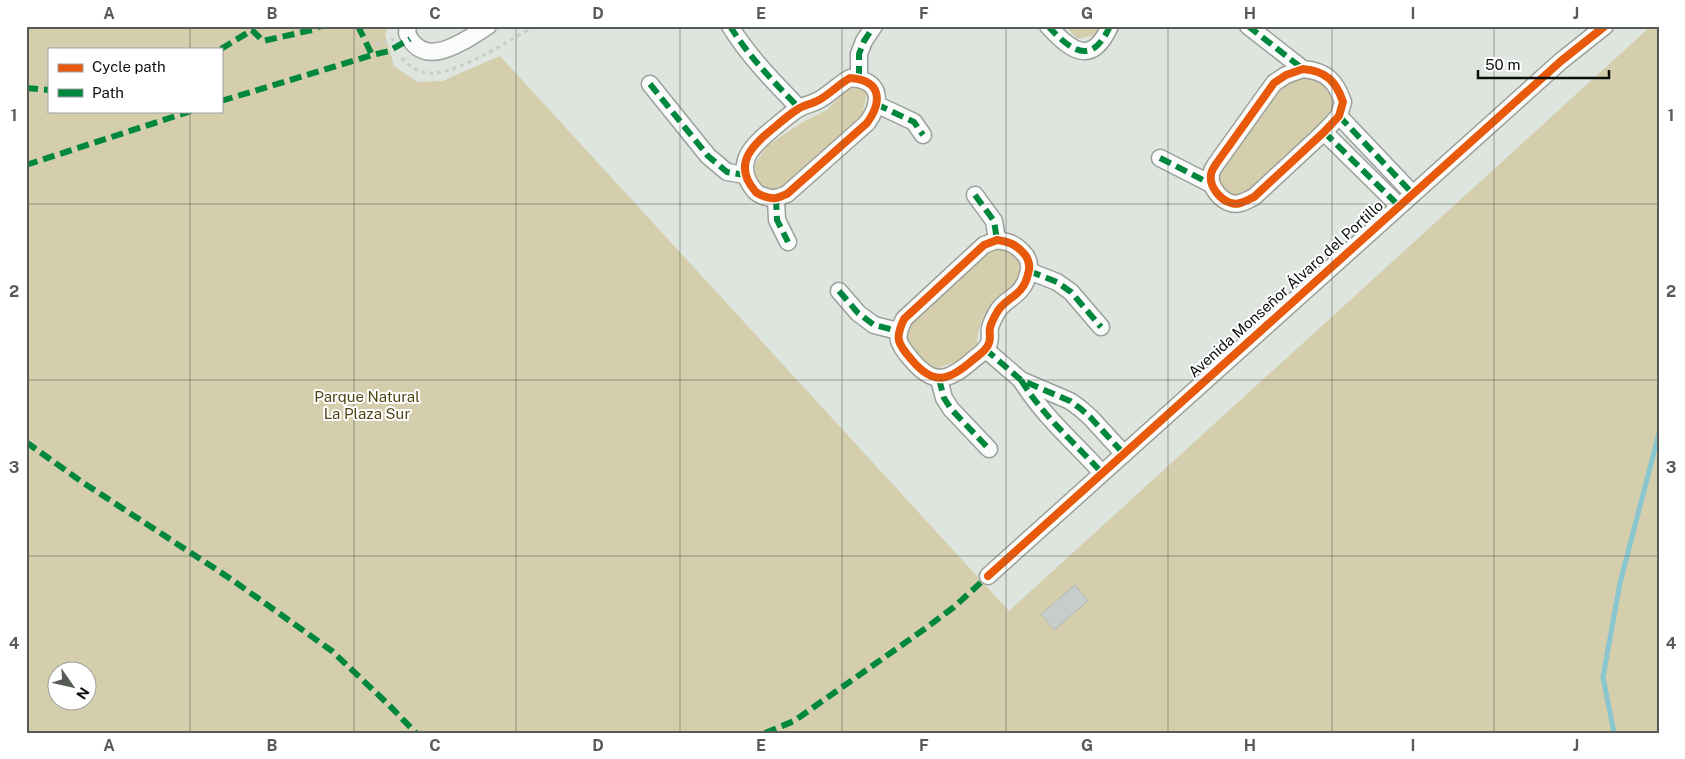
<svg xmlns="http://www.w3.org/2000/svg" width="1685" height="759" font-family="'Public Sans',sans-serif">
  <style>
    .green { fill: #d4cead; fill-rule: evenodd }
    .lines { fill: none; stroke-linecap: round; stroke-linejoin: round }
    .stream { stroke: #8ac6ce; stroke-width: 5 }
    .building { fill: #c7cdca; stroke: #b2b8b5 }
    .street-casing { stroke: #9ba09b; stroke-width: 19 }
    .path { stroke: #cacccb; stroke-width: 3; stroke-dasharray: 4 4; stroke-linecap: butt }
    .street { stroke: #fafbfa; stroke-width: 16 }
    .quiet { stroke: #00873e; stroke-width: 6; stroke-dasharray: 12 6; stroke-linecap: butt }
    .cycleway-casing { stroke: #fff; stroke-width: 11 }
    .cycleway { stroke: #e8590c; stroke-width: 8 }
    .grid { fill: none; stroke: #565b56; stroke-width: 1; stroke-opacity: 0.55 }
    .labels { text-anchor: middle; stroke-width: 4; stroke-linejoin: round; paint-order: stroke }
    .street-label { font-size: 15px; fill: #0c100d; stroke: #fff }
    .park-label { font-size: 15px; fill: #524515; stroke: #fff }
    .neatline { fill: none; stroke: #565b56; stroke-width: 2 }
    .grid-label { font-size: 16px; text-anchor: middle; font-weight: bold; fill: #565b56 }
  </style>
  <rect width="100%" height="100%" fill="#dee5df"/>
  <g class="green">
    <path d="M26,26H387L385,35L394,66L417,82L442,81L500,56L1009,611L1651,26H1659V733H26ZM49,49H221V111H49ZM58,672H88V702H58Z"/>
    <polygon points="1066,26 1100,26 1095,35 1077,39"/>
    <polygon points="1309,76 1323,82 1335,94 1331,112 1249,191 1232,197 1216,183 1218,169 1287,82"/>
    <polygon points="853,83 867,93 862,116 778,191 759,185 752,169 767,146 801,123 827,110"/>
    <path d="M1004,248L1020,262L1018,280C995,303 978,311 977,346L959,361L935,369L917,353L905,335L913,311L979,254Z"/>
  </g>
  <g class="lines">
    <polyline class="stream" points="1614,733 1603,677 1620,583 1659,433"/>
  </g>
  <polygon class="building" points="1075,585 1088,601 1054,630 1041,614"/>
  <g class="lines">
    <defs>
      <g id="street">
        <path d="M408,26L407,33C424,72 465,40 488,26"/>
        <path d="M730,26C749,57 774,82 799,108"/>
        <path d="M1048,26C1072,52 1092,66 1110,26"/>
        <polyline points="1248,26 1303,69"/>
        <path d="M1303,69C1326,71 1336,81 1343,102L1339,116L1324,132L1254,197C1247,200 1239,206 1231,203C1220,200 1209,186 1211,175C1211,171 1214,167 1216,164L1274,83L1286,75Z"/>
        <path d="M850,78C881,80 883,101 867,123L787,194C784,195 780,197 776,198C770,199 758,195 755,191C731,163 754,144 776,126C783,120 790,114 798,109C804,105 812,104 819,100C830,94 839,84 850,78Z"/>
        <polyline points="859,78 859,54 864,41 874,26"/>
        <polyline points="650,84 708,156 727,172 745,175"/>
        <polyline points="876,104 914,122 923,135"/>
        <polyline points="1339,116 1413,194"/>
        <polyline points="1324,132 1399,206"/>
        <polyline points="1160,158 1211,184"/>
        <polyline points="975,195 994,221 997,240"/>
        <polyline points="776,198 777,220 788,242"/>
        <path d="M997,240C1011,242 1017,245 1026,256C1029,261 1030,268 1028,274C1023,298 1004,297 996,314C994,318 991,323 990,328C989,333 991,338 989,343C987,350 979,355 974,359C949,381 934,387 911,359C897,343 895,338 904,319L984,245Z"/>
        <polyline points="1029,271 1057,282 1071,292 1101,327"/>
        <polyline points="839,291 858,313 874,325 898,331"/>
        <polyline points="985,349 1021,380 1070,401 1081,409 1091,418 1124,454"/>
        <polyline points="939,379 944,398 951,409 989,449"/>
        <path d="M1021,380C1043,416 1074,442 1102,473"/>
        <polyline points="988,576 1561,61 1605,26"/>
      </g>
    </defs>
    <use href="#street" class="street-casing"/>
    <g class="path">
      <polyline points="368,47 394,39"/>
      <path d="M402,58C411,68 422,75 436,73C463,70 510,40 535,26"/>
    </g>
    <use href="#street" class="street"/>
    <g class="quiet">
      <polyline points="358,26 372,55"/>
      <path d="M730,26C749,57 774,82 799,108"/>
      <path d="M1048,26C1072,52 1092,66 1110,26"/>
      <polyline points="1248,26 1303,69"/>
      <polyline points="221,49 252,30 263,41 312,30 321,26"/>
      <polyline points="859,78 859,54 864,41 874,26"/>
      <polyline points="650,84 708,156 727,172 745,175"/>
      <polyline points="26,88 49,90"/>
      <polyline points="221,101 372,55 389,51 410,39"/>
      <polyline points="876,104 914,122 923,135"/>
      <polyline points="1339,116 1413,194"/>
      <polyline points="1324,132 1399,206"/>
      <polyline points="1160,158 1211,184"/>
      <polyline points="26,165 191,111"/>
      <polyline points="975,195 994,221 997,240"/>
      <polyline points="776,198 777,220 788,242"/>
      <polyline points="1029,271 1057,282 1071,292 1101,327"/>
      <polyline points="839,291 858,313 874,325 898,331"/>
      <polyline points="985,349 1021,380 1070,401 1081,409 1091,418 1124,454"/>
      <polyline points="939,379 944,398 951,409 989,449"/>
      <path d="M1021,380C1043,416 1074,442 1102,473"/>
      <polyline points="26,442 82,482 231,579 332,651 389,705 416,733"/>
      <polyline points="765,733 794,721 926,628 954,607 988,576"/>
    </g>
    <defs>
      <g id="cycleway">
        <path d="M1303,69C1326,71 1336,81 1343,102L1339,116L1324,132L1254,197C1247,200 1239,206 1231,203C1220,200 1209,186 1211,175C1211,171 1214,167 1216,164L1274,83L1286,75Z"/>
        <path d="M850,78C881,80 883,101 867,123L787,194C784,195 780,197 776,198C770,199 758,195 755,191C731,163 754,144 776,126C783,120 790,114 798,109C804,105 812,104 819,100C830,94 839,84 850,78Z"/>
        <path d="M997,240C1011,242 1017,245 1026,256C1029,261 1030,268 1028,274C1023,298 1004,297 996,314C994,318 991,323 990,328C989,333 991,338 989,343C987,350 979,355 974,359C949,381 934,387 911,359C897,343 895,338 904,319L984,245Z"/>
        <polyline points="988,576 1561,61 1605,26"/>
      </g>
    </defs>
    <use href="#cycleway" class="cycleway-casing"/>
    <use href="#cycleway" class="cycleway"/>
  </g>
  <path class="grid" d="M190,26V49M354,26V733M516,26V733M680,26V733M842,26V733M1006,26V733M1168,26V733M1332,26V733M1494,26V733M190,111V733M26,204H1659M26,380H1659M26,556H1659"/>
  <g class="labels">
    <g class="street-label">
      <text transform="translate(1286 289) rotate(-42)" y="5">Avenida Monseñor Álvaro del Portillo</text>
    </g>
    <g class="park-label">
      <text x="367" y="402">Parque Natural<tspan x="367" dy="17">La Plaza Sur</tspan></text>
    </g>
  </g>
  <rect width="1685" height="759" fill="none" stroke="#ffffff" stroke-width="55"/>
  <rect x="48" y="48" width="175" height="65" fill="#ffffff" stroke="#9e9f9e"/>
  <rect x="58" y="64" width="25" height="8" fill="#e8590c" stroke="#9e9f9e"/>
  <text x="92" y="72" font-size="15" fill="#0c100d">Cycle path</text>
  <rect x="58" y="89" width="25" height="8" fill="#00873e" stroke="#9e9f9e"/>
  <text x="92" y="98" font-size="15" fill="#0c100d">Path</text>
  <g transform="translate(72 686) rotate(124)"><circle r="24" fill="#ffffff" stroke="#9e9f9e"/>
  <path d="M0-4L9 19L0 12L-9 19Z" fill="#565b56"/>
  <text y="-8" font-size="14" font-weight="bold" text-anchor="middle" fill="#0c100d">N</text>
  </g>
  <path d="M1478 70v8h131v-8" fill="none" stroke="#0c100d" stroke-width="2.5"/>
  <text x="1485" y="70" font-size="15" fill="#0c100d" stroke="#ffffff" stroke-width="4" paint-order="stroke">50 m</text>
  <rect x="28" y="28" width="1630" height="704" class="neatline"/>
  <g class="grid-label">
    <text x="109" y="19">A</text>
    <text x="272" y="19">B</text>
    <text x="435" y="19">C</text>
    <text x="598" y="19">D</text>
    <text x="761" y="19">E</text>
    <text x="924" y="19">F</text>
    <text x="1087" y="19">G</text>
    <text x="1250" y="19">H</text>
    <text x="1413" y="19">I</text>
    <text x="1576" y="19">J</text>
    <text x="14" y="121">1</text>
    <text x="1671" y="121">1</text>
    <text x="14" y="297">2</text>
    <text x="1671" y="297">2</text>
    <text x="14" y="473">3</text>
    <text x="1671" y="473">3</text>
    <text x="14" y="649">4</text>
    <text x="1671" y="649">4</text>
    <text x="109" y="751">A</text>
    <text x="272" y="751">B</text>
    <text x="435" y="751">C</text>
    <text x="598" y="751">D</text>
    <text x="761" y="751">E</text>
    <text x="924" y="751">F</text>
    <text x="1087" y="751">G</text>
    <text x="1250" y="751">H</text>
    <text x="1413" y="751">I</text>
    <text x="1576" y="751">J</text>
  </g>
</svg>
